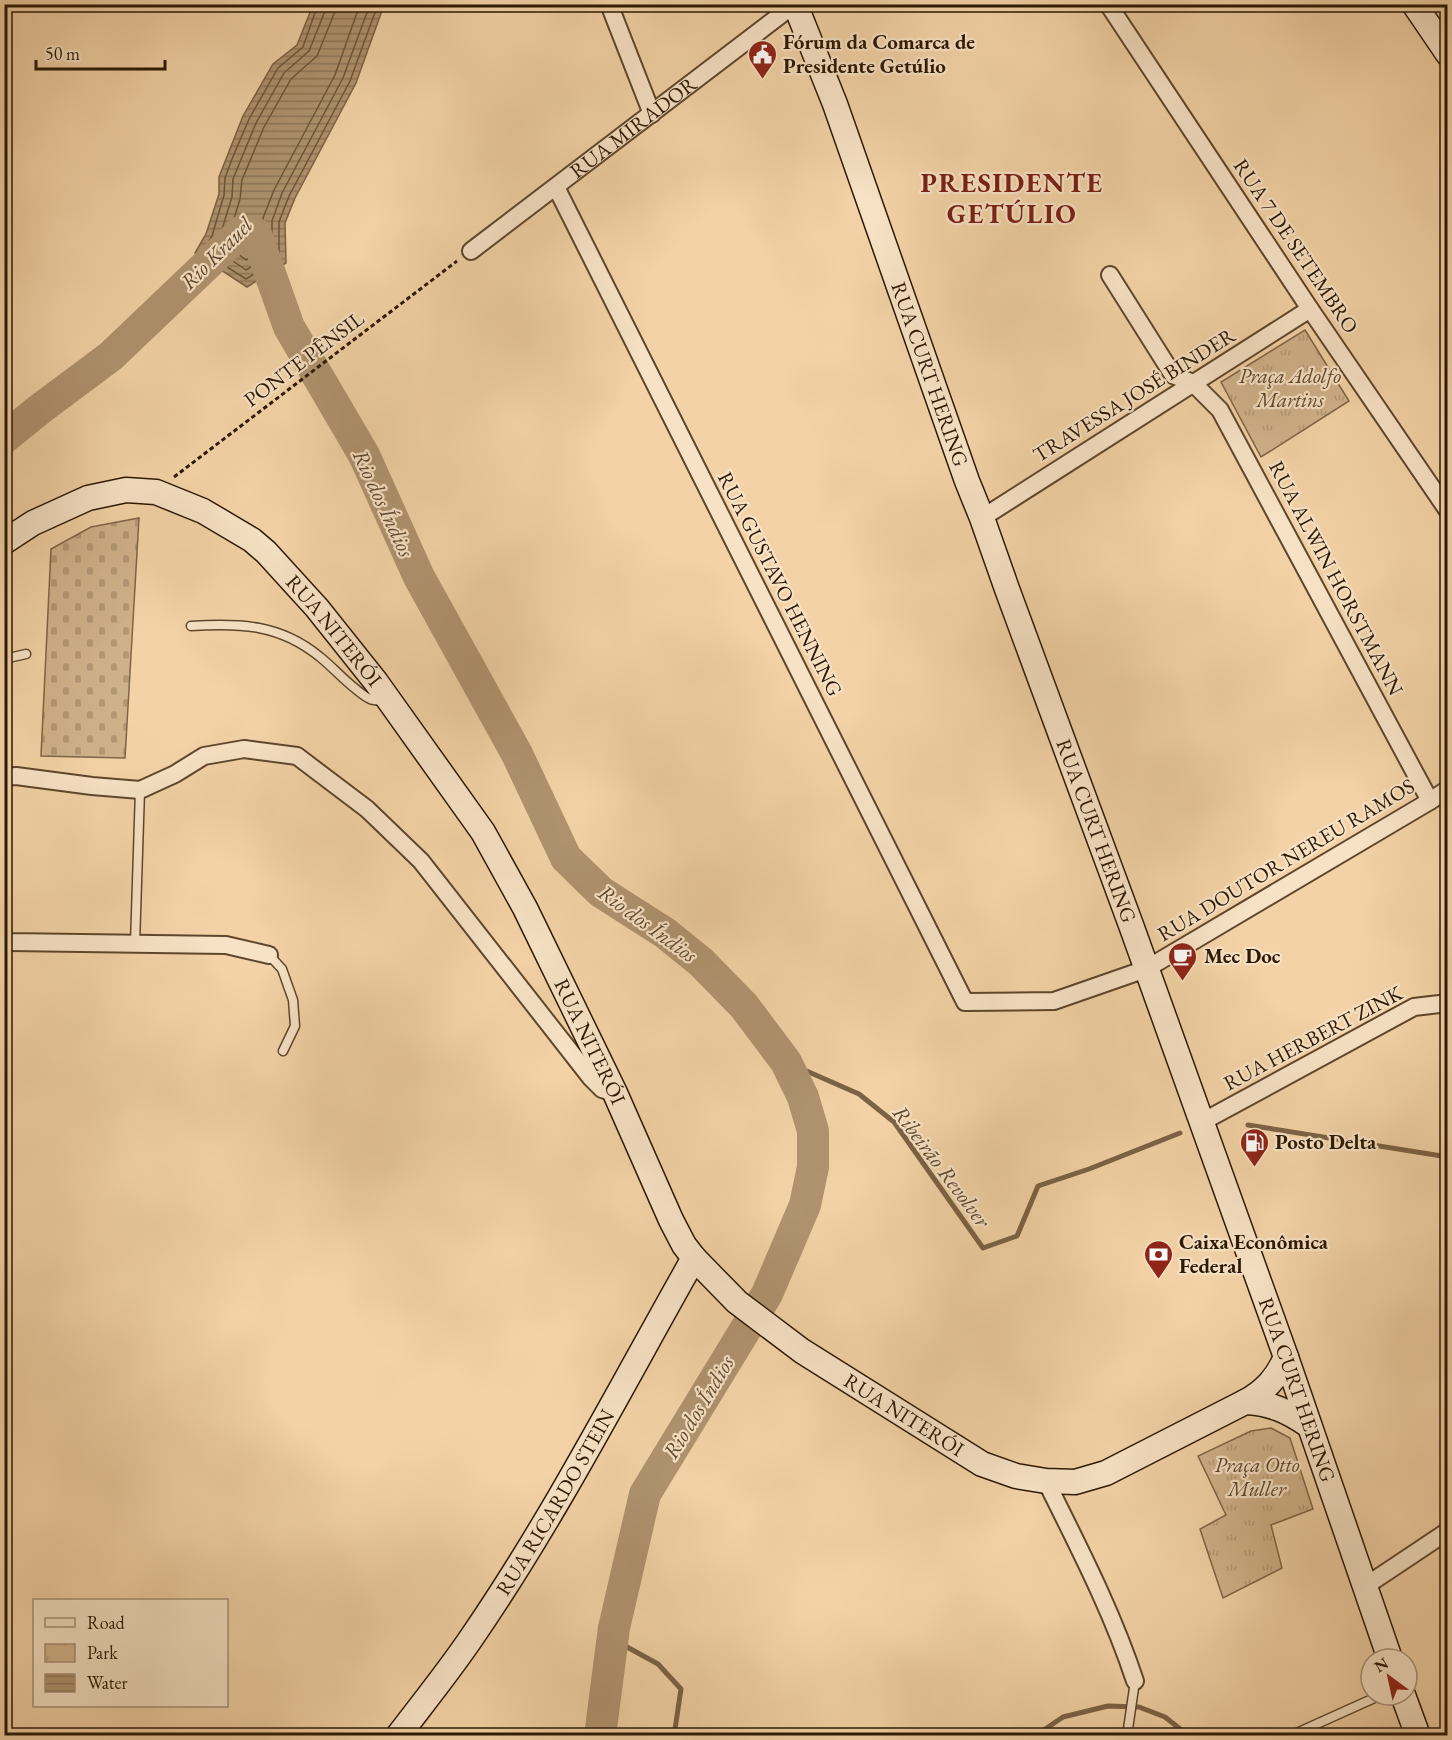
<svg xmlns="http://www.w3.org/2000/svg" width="1452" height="1740" font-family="'EB Garamond',serif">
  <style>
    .cemetery { fill: url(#cemetery-stones); stroke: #7e6547; stroke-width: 1.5 }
    .park { fill: url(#park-tufts); stroke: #7e6547; stroke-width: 1.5 }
    .water { fill: url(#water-rules); stroke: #7b6244; stroke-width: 1.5 }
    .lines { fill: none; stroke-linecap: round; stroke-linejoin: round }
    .shore { stroke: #6e563a; stroke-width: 1.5 }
    .stream { stroke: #7b6244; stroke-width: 5 }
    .river { stroke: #af936f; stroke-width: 32 }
    .lane-casing { stroke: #5e462c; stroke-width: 11 }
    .street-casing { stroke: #5e462c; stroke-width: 20 }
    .secondary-casing { stroke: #2c1804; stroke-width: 27 }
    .path { stroke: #2c1804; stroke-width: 3; stroke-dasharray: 4.5 3; stroke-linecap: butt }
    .lane { stroke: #f7e2c5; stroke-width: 8 }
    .street { stroke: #f7e2c5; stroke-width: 16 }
    .secondary { stroke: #f7e2c5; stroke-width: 24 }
    .labels { text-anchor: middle; stroke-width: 4.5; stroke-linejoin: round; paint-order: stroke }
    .poi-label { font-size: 21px; font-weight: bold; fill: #2c1804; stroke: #f7e2c5; text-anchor: start }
    .street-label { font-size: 21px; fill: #2c1804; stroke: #f7e2c5 }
    .park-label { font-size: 21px; font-style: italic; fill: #5d462c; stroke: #f7e2c5 }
    .water-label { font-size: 22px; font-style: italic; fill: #60492f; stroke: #f7e2c5 }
    .district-label { font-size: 27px; font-weight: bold; letter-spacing: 1.5px; fill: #7a1f14; stroke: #f7e2c5 }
  </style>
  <defs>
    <pattern id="cemetery-stones" width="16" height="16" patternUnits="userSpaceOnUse" patternTransform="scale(1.5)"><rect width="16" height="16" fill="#d0b28a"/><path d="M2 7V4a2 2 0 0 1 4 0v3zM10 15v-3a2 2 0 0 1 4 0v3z" fill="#b39875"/></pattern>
    <pattern id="park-tufts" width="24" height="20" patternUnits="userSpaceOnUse" patternTransform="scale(1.5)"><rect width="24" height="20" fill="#d0b28a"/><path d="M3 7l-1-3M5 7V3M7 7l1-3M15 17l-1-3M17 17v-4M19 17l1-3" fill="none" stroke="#b39875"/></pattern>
    <pattern id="water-rules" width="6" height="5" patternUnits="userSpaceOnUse" patternTransform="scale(1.5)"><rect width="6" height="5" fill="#af936f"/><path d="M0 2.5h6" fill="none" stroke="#8f7759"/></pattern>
  </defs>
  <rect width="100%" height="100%" fill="#f2d2a6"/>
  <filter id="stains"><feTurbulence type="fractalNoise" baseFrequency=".00333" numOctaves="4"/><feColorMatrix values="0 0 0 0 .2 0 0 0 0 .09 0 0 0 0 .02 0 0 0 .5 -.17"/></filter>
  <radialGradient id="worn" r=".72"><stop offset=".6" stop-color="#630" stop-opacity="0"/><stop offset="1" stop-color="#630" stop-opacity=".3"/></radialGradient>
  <polygon class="cemetery" points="139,518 125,758 41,756 51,549 91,527"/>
  <g class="park">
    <polygon points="1305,330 1349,401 1261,457 1221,382"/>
    <polygon points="1271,1428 1290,1438 1313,1509 1271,1525 1282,1568 1223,1598 1200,1529 1226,1515 1198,1456 1251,1431"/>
  </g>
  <polygon class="water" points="313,5 384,5 356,83 295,198 285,223 286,263 247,287 195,253 206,234 219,194 219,177 243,116 273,64 297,45"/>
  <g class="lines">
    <g class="shore">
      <polyline points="318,4 303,47 278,68 249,119 232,159 225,178 224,195 212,236 204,250 205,253 246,279 279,259 279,222 289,196 350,81 378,4"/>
      <polyline points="326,4 325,11 309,51 284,73 256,123 233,179 232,197 219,239 214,248 246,270 272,255 272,221 282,193 343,78 370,4"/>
      <polyline points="335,4 334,14 317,56 291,79 264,127 242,180 240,199 226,245 246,260 263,250 263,218 274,190 335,75 360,4"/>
    </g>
    <g class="stream">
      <polyline points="786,1062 859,1094 894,1122 983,1248 1017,1236 1038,1186 1089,1169 1180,1133"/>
      <polyline points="1248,1125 1448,1157"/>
      <polyline points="614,1628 627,1647 658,1664 681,1689 674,1736"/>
      <polyline points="1035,1736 1063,1717 1108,1706 1139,1707 1165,1717 1189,1736"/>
    </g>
    <g class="river">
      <polyline points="256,234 289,327 364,455 419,577 517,754 566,858 601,892 665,933 701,962 744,1006 786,1062 803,1097 813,1131 813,1167 805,1205 767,1294 645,1494 614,1628 600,1736"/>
      <polyline points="4,438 40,409 111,356 241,232"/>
    </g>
    <defs>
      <g id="lane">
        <path d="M191,626C240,623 280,624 320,657C334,668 354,691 370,699C374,701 380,700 384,701"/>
        <polyline points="4,659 26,654"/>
        <polyline points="135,944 140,790"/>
        <polyline points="269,955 282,969 293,1000 295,1026 283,1051"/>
        <polyline points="1127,1736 1135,1681"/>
        <polyline points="1290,1736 1381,1695"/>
      </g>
      <g id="street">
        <polyline points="609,4 652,114"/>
        <polyline points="1108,4 1310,309 1448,511"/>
        <polyline points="557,186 558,191 965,1002 1054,1001 1146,969 1430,801 1448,789"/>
        <path id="s1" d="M471,251L795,4"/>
        <polyline points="1110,275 1173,375 1193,383 1220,410 1430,801"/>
        <polyline points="982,518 1310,309"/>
        <polyline points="4,777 16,776 92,786 140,790 175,774 204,756 244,749 297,756 367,809 421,861 591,1078 602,1089 615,1093"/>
        <polyline points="4,939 9,942 226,945 269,955"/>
        <polyline points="1202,1122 1414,1007 1448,1003"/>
        <path d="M1046,1481C1078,1546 1112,1611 1135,1681"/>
        <polyline points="1364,1587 1448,1531"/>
      </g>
      <g id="secondary">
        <path id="s2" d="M795,4L835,104L967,481L982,518L1007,589L1131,925L1286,1357L1390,1659"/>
        <polyline points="1414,4 1448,54"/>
        <path id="s3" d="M4,542L33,523L88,498L126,490L156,492L203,511L252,540L266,552L317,608L376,682L483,832L525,908L615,1093L671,1220L684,1245L694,1258L737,1302L802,1351L982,1464L1016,1476L1046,1481L1075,1482L1106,1473L1245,1402C1265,1391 1277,1378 1286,1357"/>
        <path d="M1245,1402C1270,1403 1288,1411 1308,1425"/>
        <polyline points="1403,1695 1418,1736"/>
        <path id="s4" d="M398,1736C423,1703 449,1671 472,1637C555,1516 622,1385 694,1258"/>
      </g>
    </defs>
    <use href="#lane" class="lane-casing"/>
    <use href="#street" class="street-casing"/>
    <use href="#secondary" class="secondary-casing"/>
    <polyline class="path" points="174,477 457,261"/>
    <use href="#lane" class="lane"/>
    <use href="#street" class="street"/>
    <use href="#secondary" class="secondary"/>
  </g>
  <defs>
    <symbol id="civic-pin" viewBox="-11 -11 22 30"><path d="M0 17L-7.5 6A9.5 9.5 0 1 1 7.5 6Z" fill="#8f2418" stroke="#f7e2c5"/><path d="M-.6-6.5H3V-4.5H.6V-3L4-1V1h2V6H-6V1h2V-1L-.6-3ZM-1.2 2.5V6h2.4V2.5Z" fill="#fff"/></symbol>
    <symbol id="cafe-pin" viewBox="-11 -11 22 30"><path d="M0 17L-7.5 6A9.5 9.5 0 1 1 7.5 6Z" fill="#8f2418" stroke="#f7e2c5"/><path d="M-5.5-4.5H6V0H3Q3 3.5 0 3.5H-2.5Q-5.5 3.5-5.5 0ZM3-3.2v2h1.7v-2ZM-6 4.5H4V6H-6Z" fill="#fff"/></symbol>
    <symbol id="fuel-pin" viewBox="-11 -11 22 30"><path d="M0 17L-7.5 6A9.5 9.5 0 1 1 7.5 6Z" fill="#8f2418" stroke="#f7e2c5"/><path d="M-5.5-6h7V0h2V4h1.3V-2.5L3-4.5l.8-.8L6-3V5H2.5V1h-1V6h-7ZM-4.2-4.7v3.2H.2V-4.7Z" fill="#fff"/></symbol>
    <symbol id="bank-pin" viewBox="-11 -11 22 30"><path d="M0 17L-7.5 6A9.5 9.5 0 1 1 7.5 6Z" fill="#8f2418" stroke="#f7e2c5"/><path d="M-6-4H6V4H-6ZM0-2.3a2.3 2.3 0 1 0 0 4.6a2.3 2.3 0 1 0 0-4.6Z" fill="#fff"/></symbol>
  </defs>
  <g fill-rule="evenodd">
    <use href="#civic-pin" x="746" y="38" width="33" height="45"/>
    <use href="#cafe-pin" x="1166" y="940" width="33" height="45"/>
    <use href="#fuel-pin" x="1238" y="1126" width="33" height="45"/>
    <use href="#bank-pin" x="1142" y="1238" width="33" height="45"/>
  </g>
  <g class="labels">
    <g class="poi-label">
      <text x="783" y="49">Fórum da Comarca de<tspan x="783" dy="24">Presidente Getúlio</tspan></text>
      <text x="1204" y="963">Mec Doc</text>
      <text x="1275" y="1149">Posto Delta</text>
      <text x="1179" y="1249">Caixa Econômica<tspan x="1179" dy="24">Federal</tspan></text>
    </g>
    <g class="street-label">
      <text dy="7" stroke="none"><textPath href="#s1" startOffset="204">RUA MIRADOR</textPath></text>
      <text transform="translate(1296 246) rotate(56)" y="7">RUA 7 DE SETEMBRO</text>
      <text transform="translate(304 359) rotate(-37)" y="7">PONTE PÊNSIL</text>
      <text dy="7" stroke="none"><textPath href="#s2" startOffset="394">RUA CURT HERING</textPath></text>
      <text transform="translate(1134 395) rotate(-32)" y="7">TRAVESSA JOSÉ BINDER</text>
      <text transform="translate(1336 578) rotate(62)" y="7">RUA ALWIN HORSTMANN</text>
      <text transform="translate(780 584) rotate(63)" y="7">RUA GUSTAVO HENNING</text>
      <text dy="7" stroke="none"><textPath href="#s3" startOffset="394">RUA NITERÓI</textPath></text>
      <text dy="7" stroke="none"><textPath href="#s2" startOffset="880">RUA CURT HERING</textPath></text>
      <text transform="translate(1286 860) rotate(-31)" y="7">RUA DOUTOR NEREU RAMOS</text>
      <text transform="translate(1313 1038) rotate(-28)" y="7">RUA HERBERT ZINK</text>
      <text dy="7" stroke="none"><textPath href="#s3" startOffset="880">RUA NITERÓI</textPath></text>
      <text dy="7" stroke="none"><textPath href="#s2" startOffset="1474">RUA CURT HERING</textPath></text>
      <text dy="7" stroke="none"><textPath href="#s3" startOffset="1384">RUA NITERÓI</textPath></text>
      <text dy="7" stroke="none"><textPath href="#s4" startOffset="282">RUA RICARDO STEIN</textPath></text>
    </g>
    <g class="park-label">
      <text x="1290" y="383">Praça Adolfo<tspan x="1290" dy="24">Martins</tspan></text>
      <text x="1257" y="1472">Praça Otto<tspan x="1257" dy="24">Muller</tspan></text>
    </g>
    <g class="water-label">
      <text transform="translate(216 253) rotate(-45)" y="8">Rio Krauel</text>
      <text transform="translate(384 503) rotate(65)" y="8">Rio dos Índios</text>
      <text transform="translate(648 923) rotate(36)" y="8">Rio dos Índios</text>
      <text transform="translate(942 1166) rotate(53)" y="8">Ribeirão Revolver</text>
      <text transform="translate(698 1407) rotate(-59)" y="8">Rio dos Índios</text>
    </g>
    <g class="district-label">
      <text x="1012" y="192">PRESIDENTE<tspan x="1012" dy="31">GETÚLIO</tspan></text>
    </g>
  </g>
  <rect width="1452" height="1740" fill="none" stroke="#f2d2a6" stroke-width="24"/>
  <rect x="6" y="6" width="1440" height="1728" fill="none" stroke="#2c1804" stroke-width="3"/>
  <rect x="12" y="12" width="1428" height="1716" fill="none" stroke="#2c1804" stroke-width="1.5"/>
  <rect x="33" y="1599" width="195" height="108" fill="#f7e2c5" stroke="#a69178" stroke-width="1.5"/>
  <rect x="45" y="1618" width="30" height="9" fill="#f7e2c5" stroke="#a69178" stroke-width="1.5"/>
  <text x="87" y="1629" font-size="18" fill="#2c1804">Road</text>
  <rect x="45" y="1644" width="30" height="18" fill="url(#park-tufts)" stroke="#a69178" stroke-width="1.5"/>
  <text x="87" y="1659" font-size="18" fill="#2c1804">Park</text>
  <rect x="45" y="1674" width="30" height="18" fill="url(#water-rules)" stroke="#a69178" stroke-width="1.5"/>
  <text x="87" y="1689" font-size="18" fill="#2c1804">Water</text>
  <g transform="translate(1389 1677) rotate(327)"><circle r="28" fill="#f7e2c5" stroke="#a69178" stroke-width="1.5"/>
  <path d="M0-4.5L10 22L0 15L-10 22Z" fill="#8f2418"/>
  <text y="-9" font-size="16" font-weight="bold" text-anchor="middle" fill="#2c1804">N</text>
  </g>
  <path d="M36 60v9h129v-9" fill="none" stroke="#2c1804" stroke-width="3"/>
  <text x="45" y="60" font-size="18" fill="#2c1804" stroke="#f7e2c5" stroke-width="4.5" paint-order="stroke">50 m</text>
  <rect width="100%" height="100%" filter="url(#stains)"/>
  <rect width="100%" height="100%" fill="url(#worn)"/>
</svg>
